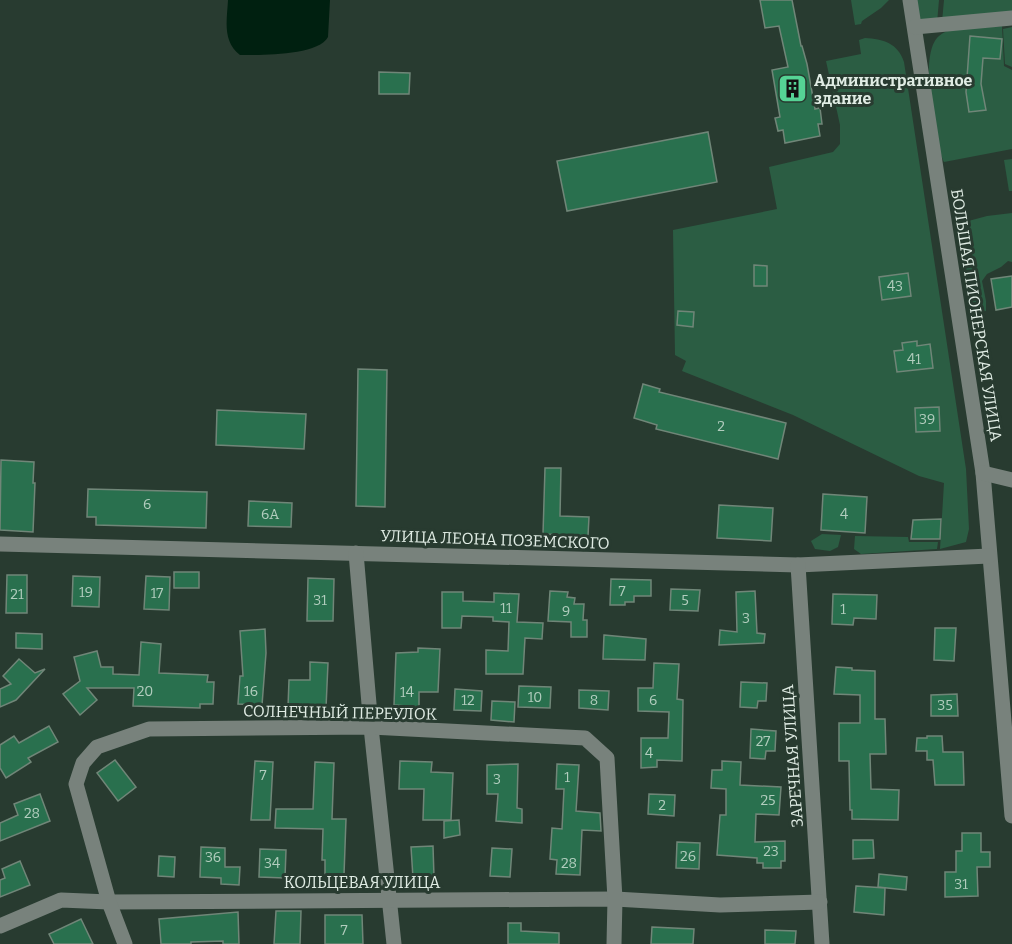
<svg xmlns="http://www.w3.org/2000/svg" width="1012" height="944" font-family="Bitter,serif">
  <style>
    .green { fill: #2b5d43 }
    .water { fill: #002010 }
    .building { fill: #29704e; stroke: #708678; stroke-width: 1.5 }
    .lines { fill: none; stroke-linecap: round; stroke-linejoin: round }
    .minor { stroke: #78827c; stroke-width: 15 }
    .labels { text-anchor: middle; stroke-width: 6; stroke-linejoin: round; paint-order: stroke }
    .number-label { font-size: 14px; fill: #b2cdbe }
    .poi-label { font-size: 16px; font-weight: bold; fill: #e0ece4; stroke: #283b30; text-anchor: start }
    .street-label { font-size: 16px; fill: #e0ece4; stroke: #283b30 }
  </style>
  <rect width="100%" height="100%" fill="#283b30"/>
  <g class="green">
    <polygon points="851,0 889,0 881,8 862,21 861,24 855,25"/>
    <polygon points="914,0 939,0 937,23 919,24"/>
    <polygon points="944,0 1012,0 1012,15 942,22"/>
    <path d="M1002,26L1004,66L1012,70V149L944,162C934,139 918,53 939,36C954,23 983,29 1002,26Z"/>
    <polygon points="1012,27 1012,67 1005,64 1003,29"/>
    <path d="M865,38C883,39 898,43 904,62L966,469L969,529L966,542L940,549L944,483L919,476L793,415L682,371L686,361L675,355L673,230L777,209L769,167L833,152L840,144V125L826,61L861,54L859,40Z"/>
    <polygon points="1012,159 1012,191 1009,191 1004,160"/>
    <polygon points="1012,213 1012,262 1008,261 1001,267 987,274 982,281 986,301 986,311 972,313 959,237 961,223 987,216"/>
    <polygon points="822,534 841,535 838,547 830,551 815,549 811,541"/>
    <polygon points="855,536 908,537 909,542 938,542 937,549 861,554 854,549"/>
  </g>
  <path class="water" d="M228,0H330L328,37C318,56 259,55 240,55C222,41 227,20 228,0Z"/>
  <g class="building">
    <polygon points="760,0 792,0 801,46 802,46 807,64 815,109 820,108 822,124 818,124 820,136 785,143 783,130 778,131 775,118 780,117 772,70 788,67 779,26 765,28"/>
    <polygon points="970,36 1002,39 1000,59 983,58 981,84 986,110 969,112 966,92"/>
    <polygon points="379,72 410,73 409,94 379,94"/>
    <polygon points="708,132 717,182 567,211 557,161"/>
    <polygon points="754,265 767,266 767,286 754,286"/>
    <polygon points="908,273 911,296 882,300 879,277"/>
    <polygon points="1012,276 1012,307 996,310 991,279"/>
    <polygon points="678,311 694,312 693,327 677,325"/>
    <polygon points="917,341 917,346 930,344 933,368 897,372 894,351 903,350 902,343"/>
    <polygon points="358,369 387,370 385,507 356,506"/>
    <polygon points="643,384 660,389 659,392 786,423 778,459 656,429 657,425 634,418"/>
    <polygon points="939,407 940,431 916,432 915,408"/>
    <polygon points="217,410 306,414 304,449 216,445"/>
    <polygon points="1,460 34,462 33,483 35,483 33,532 0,530"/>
    <polygon points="545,468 561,468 560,516 589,517 588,536 543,534"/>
    <polygon points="88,489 207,492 206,528 96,525 96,517 87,517"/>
    <polygon points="823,494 867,497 865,533 821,530"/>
    <polygon points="249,501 292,503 291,527 248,526"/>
    <polygon points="719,505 773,508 771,541 717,538"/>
    <polygon points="941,519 940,539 911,539 913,520"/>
    <rect x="174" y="572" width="25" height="16"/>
    <polygon points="7,575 27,575 27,613 6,613"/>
    <polygon points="73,576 100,577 99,607 72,606"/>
    <polygon points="146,576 170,577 169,610 144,609"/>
    <polygon points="308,578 334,579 333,621 307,621"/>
    <polygon points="611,579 651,580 651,596 634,596 634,602 625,602 625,605 610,605"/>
    <polygon points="671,589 700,590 698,611 670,610"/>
    <polygon points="550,591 568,592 567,597 575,598 574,604 584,604 583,620 587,620 587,637 571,637 571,622 548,621"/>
    <polygon points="755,591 757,633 765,634 764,643 719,645 720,630 737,632 736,592"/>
    <polygon points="442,592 463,592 463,601 494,602 494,593 519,594 517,622 543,623 542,639 525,638 523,674 486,674 486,650 508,651 509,622 493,621 493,617 462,616 461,628 442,628"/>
    <polygon points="833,594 877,595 876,619 854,618 853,625 832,624"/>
    <polygon points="935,628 956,628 954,661 934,660"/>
    <polygon points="265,629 266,653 262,705 238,704 240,676 243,676 240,631"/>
    <polygon points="16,633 42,634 42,649 16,648"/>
    <polygon points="604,635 646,639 645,660 603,659"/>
    <polygon points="141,642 161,644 159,673 208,675 207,682 214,682 213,704 200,704 200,708 133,706 134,688 87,688 97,700 80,715 63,694 80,681 74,657 97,651 101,667 113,667 113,674 139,675"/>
    <polygon points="418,648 440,649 438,692 419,692 419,707 394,705 396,653 418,652"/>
    <polygon points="19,659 35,673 45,669 16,700 0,707 0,689 11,684 3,676"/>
    <polygon points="310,662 328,663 326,708 288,707 289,680 310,680"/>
    <polygon points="654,663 679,664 677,699 683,700 682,761 657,760 657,767 641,768 641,738 668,738 669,712 638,711 638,688 653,688"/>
    <polygon points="836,667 852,668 852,670 875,671 875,719 885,719 886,754 870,754 871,789 899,790 898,820 852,819 852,810 850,810 849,761 839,761 839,723 860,723 860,695 834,694"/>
    <polygon points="741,682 767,683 766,701 758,701 757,708 740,707"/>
    <polygon points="519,686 551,687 550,708 518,707"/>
    <polygon points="455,689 482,691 481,711 454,710"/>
    <polygon points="579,690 609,691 608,710 579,708"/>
    <polygon points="957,694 958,716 931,716 931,695"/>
    <polygon points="492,701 515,702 514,722 491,720"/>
    <polygon points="49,726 58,742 28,758 31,762 6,778 0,768 0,745 14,736 19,743"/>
    <polygon points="751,729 776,731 775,751 766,751 765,759 750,758"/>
    <polygon points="927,736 942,736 943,752 963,752 964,785 935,785 933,760 927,760 927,751 916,751 917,738 927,738"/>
    <polygon points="115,760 136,787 118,801 97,773"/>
    <polygon points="255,761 273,762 270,820 251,820"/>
    <polygon points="400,761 432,762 431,772 453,773 451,820 423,820 424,789 399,789"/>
    <polygon points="722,761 741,762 740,785 781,787 779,815 756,814 755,842 785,841 785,861 781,861 781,868 763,868 763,863 757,863 757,858 717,855 720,815 726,815 726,789 711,788 712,770 722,770"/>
    <polygon points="315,762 334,763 332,819 346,819 344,875 325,875 325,860 322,860 323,829 275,828 276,809 313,809"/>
    <polygon points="518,764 517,808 522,809 522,823 496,821 498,794 487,794 487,765"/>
    <polygon points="557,764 579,765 576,811 600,813 601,831 582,830 580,875 556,874 557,860 550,859 552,828 562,829 564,789 556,789"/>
    <polygon points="40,794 50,821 0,841 0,823 18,815 14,804"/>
    <polygon points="649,794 675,795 674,816 648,814"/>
    <polygon points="459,820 460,835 444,838 444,821"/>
    <polygon points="962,833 981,833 981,852 990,852 990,867 977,867 978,896 945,897 945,872 956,872 956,851 962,851"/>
    <polygon points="853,840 873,840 874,858 853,859"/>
    <polygon points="677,842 700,843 699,869 676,868"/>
    <polygon points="433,846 434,877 413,878 411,847"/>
    <polygon points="201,847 225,848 225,867 240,867 239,885 221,884 221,878 200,877"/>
    <polygon points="492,848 512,849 510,877 490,876"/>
    <polygon points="260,849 286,850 285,878 259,877"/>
    <polygon points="159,856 175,857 174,877 158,876"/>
    <polygon points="20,861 30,885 0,897 0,880 5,878 2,869"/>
    <polygon points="879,874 907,877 906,890 878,887"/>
    <polygon points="856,886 885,888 884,915 854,912"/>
    <polygon points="276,911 301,911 300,944 274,944"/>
    <polygon points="238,912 239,944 223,944 223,941 191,942 191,944 161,944 159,919"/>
    <polygon points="325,915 362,915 363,944 325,944"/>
    <polygon points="81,919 93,944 54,944 49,934"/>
    <polygon points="508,923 521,923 521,931 559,933 559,944 508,944"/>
    <polygon points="652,927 694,929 693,944 651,944"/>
    <polygon points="765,930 796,931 795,944 765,944"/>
  </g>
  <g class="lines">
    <g class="minor">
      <polyline points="910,0 983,473 1012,816"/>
      <polyline points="915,27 1012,18"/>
      <polyline points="983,473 1012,480"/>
      <polyline points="0,544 798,565 989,556"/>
      <polyline points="356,553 371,727 394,944"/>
      <polyline points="798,565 822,944"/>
      <polyline points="0,926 61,900 109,902 615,899 720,905 820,902"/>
      <polyline points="125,944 109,902 76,784 83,763 97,747 149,729 371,727 585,738 607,758 615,899 614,944"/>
    </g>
  </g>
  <defs>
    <symbol id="building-square" viewBox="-11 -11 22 22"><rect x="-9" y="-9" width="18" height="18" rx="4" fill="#55d395" stroke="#283b30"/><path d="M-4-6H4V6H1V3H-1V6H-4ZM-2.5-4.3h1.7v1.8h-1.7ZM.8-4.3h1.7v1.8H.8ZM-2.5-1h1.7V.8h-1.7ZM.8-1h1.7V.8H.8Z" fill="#111"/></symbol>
  </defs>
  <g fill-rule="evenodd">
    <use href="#building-square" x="776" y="72" width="33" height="33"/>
  </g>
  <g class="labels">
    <g class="number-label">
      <text x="895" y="291">43</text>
      <text x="914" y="364">41</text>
      <text x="927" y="424">39</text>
      <text x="721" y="431">2</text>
      <text x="147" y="509">6</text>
      <text x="270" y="519">6А</text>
      <text x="844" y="519">4</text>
      <text x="622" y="596">7</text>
      <text x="86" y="597">19</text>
      <text x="157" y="598">17</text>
      <text x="17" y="599">21</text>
      <text x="320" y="605">31</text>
      <text x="685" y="605">5</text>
      <text x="506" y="613">11</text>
      <text x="843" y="614">1</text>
      <text x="566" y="616">9</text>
      <text x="746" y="623">3</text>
      <text x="145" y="696">20</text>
      <text x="251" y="696">16</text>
      <text x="407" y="697">14</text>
      <text x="535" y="702">10</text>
      <text x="468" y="705">12</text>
      <text x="594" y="705">8</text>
      <text x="653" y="705">6</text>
      <text x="945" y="710">35</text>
      <text x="763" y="746">27</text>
      <text x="649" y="758">4</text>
      <text x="263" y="780">7</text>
      <text x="567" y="782">1</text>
      <text x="497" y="784">3</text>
      <text x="768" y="805">25</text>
      <text x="662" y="810">2</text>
      <text x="32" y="818">28</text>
      <text x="771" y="856">23</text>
      <text x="688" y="861">26</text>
      <text x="213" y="862">36</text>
      <text x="272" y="868">34</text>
      <text x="569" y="868">28</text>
      <text x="961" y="889">31</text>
      <text x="344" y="935">7</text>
    </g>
    <g class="poi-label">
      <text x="814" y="86">Административное<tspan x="814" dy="18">здание</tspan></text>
    </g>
    <g class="street-label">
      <text transform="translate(977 315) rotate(81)" y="6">БОЛЬШАЯ ПИОНЕРСКАЯ УЛИЦА</text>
      <text transform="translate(495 539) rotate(2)" y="6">УЛИЦА ЛЕОНА ПОЗЕМСКОГО</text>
      <text transform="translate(340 712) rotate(1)" y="6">СОЛНЕЧНЫЙ ПЕРЕУЛОК</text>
      <text transform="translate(792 756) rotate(-94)" y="6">ЗАРЕЧНАЯ УЛИЦА</text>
      <text x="362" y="888">КОЛЬЦЕВАЯ УЛИЦА</text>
    </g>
  </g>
</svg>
